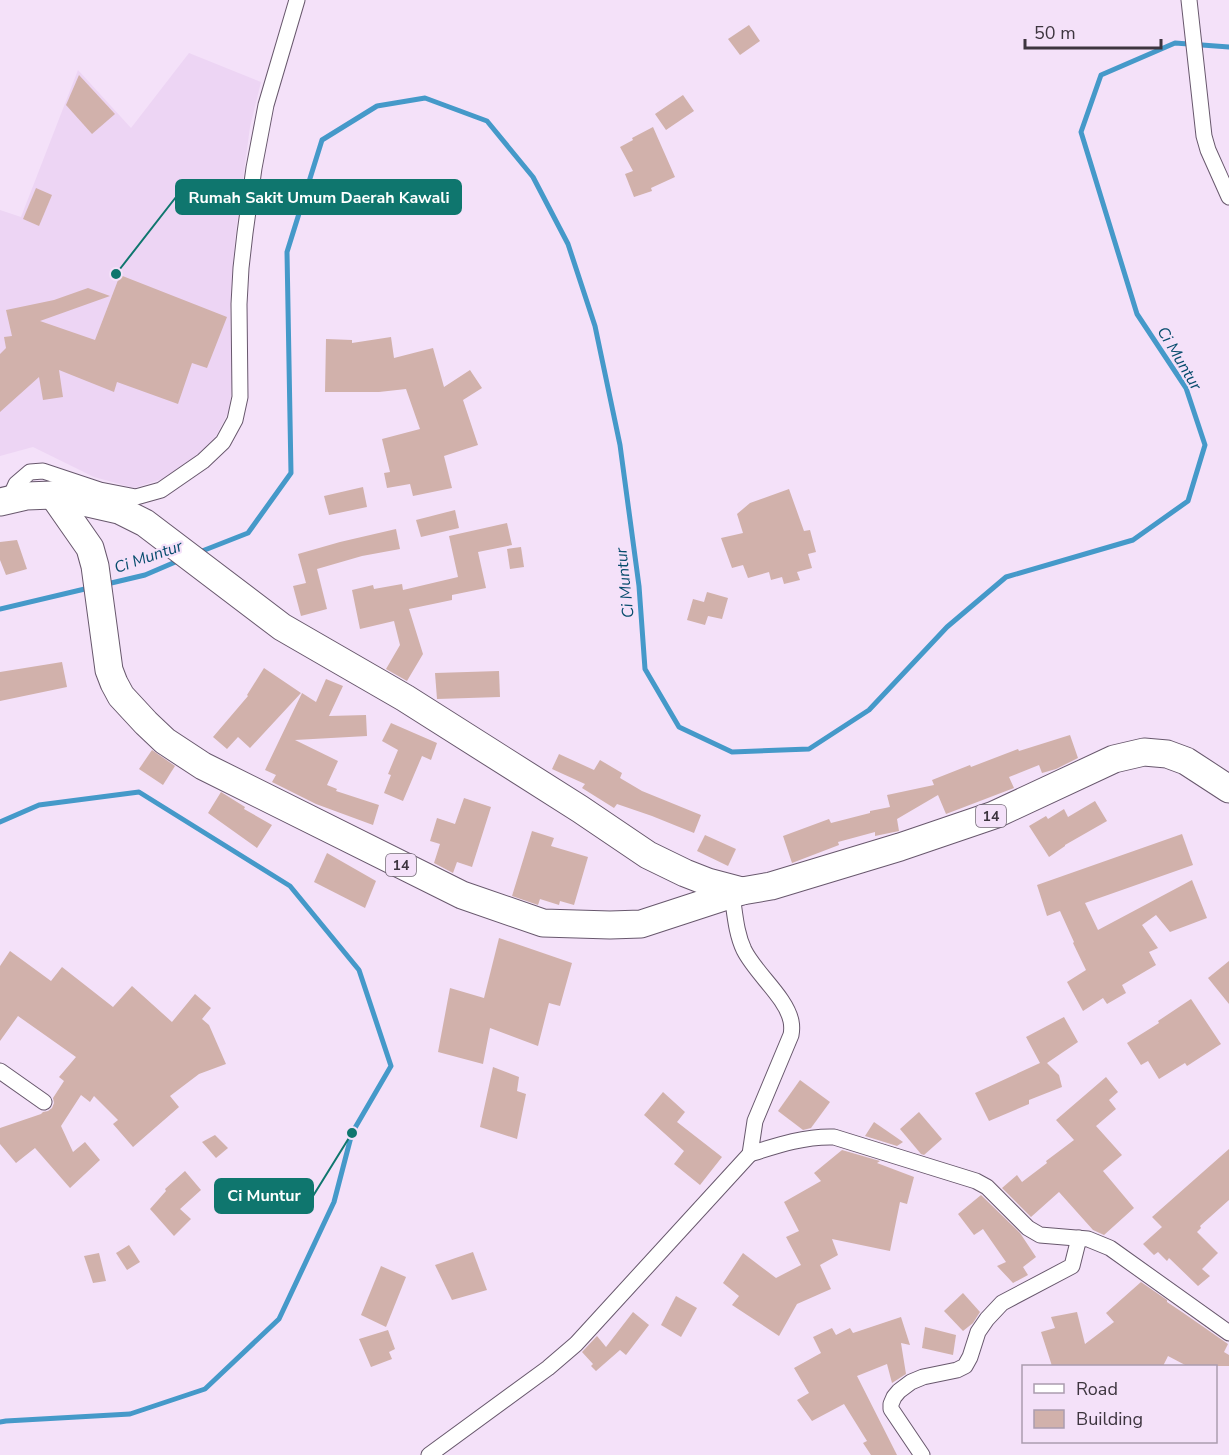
<svg xmlns="http://www.w3.org/2000/svg" width="1229" height="1455" font-family="'Nunito Sans',sans-serif">
  <style>
    .built { fill: #edd5f4 }
    .lines { fill: none; stroke-linecap: round; stroke-linejoin: round }
    .stream { stroke: #4599c9; stroke-width: 5 }
    .building { fill: #d1b1ab }
    .street-casing { stroke: #68586d; stroke-width: 17 }
    .highway-casing { stroke: #68586d; stroke-width: 29 }
    .street { stroke: #fff; stroke-width: 15 }
    .highway { stroke: #fff; stroke-width: 27 }
    .labels { text-anchor: middle; stroke-width: 4.5; stroke-linejoin: round; paint-order: stroke }
    .shield { fill: #f4e1f9; stroke: #746977; stroke-width: 1.5 }
    .shield-label { font-size: 14px; font-weight: bold; fill: #3d353f }
    .water-label { font-size: 16px; font-style: italic; fill: #074c6d; stroke: #f4e1f9 }
    .leader { fill: none; stroke: #0f766e; stroke-width: 2 }
    .callout-dot { fill: #0f766e; stroke: #f4e1f9; stroke-width: 2 }
    .callout { fill: #0f766e; stroke: #0f766e; stroke-width: 2 }
    .callout-label { font-size: 16px; text-anchor: middle; font-weight: bold; fill: #fff }
  </style>
  <rect width="100%" height="100%" fill="#f4e1f9"/>
  <polygon class="built" points="189,53 261,82 250,127 235,238 230,310 232,385 229,411 215,438 194,459 168,477 134,488 94,477 33,447 0,456 0,210 21,217 78,70 131,128"/>
  <g class="lines">
    <g class="stream">
      <polyline points="197,553 248,533 291,473 287,252 322,140 377,106 425,98 487,121 533,177 568,244 595,326 620,445 639,586 645,669 679,727 732,752 809,749 869,710 947,627 1006,577 1133,540 1188,501 1205,445 1186,388 1137,314 1081,132 1101,75 1175,43 1229,47"/>
      <polyline points="107,584 145,575 180,560"/>
      <polyline points="0,609 89,588"/>
      <polyline points="0,822 39,805 139,792 290,886 359,970 391,1066 352,1133 334,1202 279,1319 205,1389 130,1414 6,1421 0,1422"/>
    </g>
  </g>
  <g class="building">
    <polygon points="749,25 760,41 740,55 728,39"/>
    <polygon points="79,75 115,114 92,134 66,105"/>
    <polygon points="683,95 694,111 666,130 655,114"/>
    <polygon points="653,127 675,177 651,188 652,191 634,197 625,174 633,171 620,147 633,140 632,138"/>
    <polygon points="36,188 52,195 39,226 23,219"/>
    <polygon points="120,275 227,317 207,368 192,363 178,404 117,382 114,392 59,370 63,397 43,400 39,377 0,412 0,354 6,348 4,337 12,336 6,310 54,300 88,288 110,296 40,321 95,340"/>
    <polygon points="391,337 394,358 433,348 444,387 470,370 482,388 463,400 478,445 444,456 452,488 413,496 410,484 387,488 384,473 390,472 382,439 420,429 406,389 379,392 325,392 326,339 352,340 352,343"/>
    <polygon points="363,487 367,507 329,515 324,496"/>
    <polygon points="789,489 804,531 810,530 816,552 808,554 812,568 797,572 800,580 784,584 782,577 771,580 769,572 748,578 743,565 732,568 721,538 743,533 737,514 750,503"/>
    <polygon points="455,510 459,528 421,537 416,520"/>
    <polygon points="507,523 512,545 478,552 486,588 452,595 452,600 409,609 423,654 407,681 386,669 400,645 394,621 360,629 352,590 373,585 374,589 402,584 403,590 458,577 449,536"/>
    <polygon points="396,529 400,549 362,556 317,569 327,609 301,616 293,586 306,583 298,554 340,542"/>
    <polygon points="17,540 27,569 6,575 0,560 0,542"/>
    <polygon points="521,547 524,567 510,569 507,549"/>
    <polygon points="707,592 728,598 722,619 708,616 705,625 687,620 693,599 704,602"/>
    <polygon points="62,662 67,687 0,701 0,672"/>
    <polygon points="264,668 301,693 250,748 238,737 227,749 213,737 248,696 247,695"/>
    <polygon points="499,671 500,697 437,699 435,673"/>
    <polygon points="326,679 343,686 329,716 366,715 367,736 295,740 338,761 327,785 337,789 336,791 379,805 373,825 316,804 272,782 276,775 265,770 302,693 316,702"/>
    <polygon points="391,723 437,743 431,760 422,756 403,801 384,793 391,775 388,774 398,750 382,741"/>
    <polygon points="1070,735 1078,758 1056,769 1042,773 1039,765 1009,777 1014,788 946,814 938,795 897,819 899,831 875,836 875,832 838,842 839,845 792,863 783,836 829,819 831,823 870,813 870,811 890,807 887,795 934,785 932,780 970,765 971,767 1018,749 1019,751"/>
    <polygon points="152,750 175,766 163,785 139,769"/>
    <polygon points="559,754 594,770 600,760 622,773 620,778 642,791 701,815 694,833 652,816 617,804 614,808 582,788 585,784 552,769"/>
    <polygon points="221,792 245,807 244,809 272,825 257,848 208,813"/>
    <polygon points="464,798 491,807 472,867 457,862 453,873 434,863 440,844 430,841 437,818 455,824"/>
    <polygon points="1095,801 1107,821 1065,845 1065,846 1049,857 1029,826 1046,816 1048,819 1064,809 1068,817"/>
    <polygon points="532,831 554,838 551,846 588,857 574,905 560,901 559,905 540,899 538,905 512,896"/>
    <polygon points="1182,834 1193,865 1085,903 1098,930 1192,880 1207,918 1170,932 1156,915 1142,925 1158,948 1149,952 1156,965 1122,985 1126,993 1107,1004 1103,998 1083,1011 1067,982 1086,970 1073,943 1074,942 1060,911 1047,916 1037,885"/>
    <polygon points="705,835 736,849 728,866 697,851"/>
    <polygon points="327,853 376,881 365,908 314,882"/>
    <polygon points="499,938 572,963 560,1006 549,1003 538,1046 490,1028 483,1064 438,1052 450,988 484,998"/>
    <polygon points="10,951 51,981 62,967 113,1007 132,986 172,1022 195,994 211,1008 202,1019 209,1025 226,1064 199,1074 170,1096 179,1107 133,1147 113,1124 118,1120 94,1096 90,1102 81,1095 61,1126 73,1152 85,1142 100,1160 70,1188 35,1148 16,1163 0,1144 0,1128 41,1114 43,1112 48,1111 52,1108 54,1103 53,1098 64,1081 59,1077 76,1057 18,1016 0,1041 0,966"/>
    <polygon points="1229,961 1229,1004 1208,978"/>
    <polygon points="1191,999 1221,1044 1187,1066 1185,1063 1159,1079 1148,1061 1141,1065 1127,1043 1159,1023 1158,1021"/>
    <polygon points="1064,1017 1078,1042 1047,1063 1059,1075 1062,1087 1029,1100 1029,1104 989,1121 975,1093 1040,1063 1026,1037"/>
    <polygon points="493,1067 519,1077 517,1091 526,1094 517,1139 480,1127"/>
    <polygon points="1106,1077 1118,1092 1109,1100 1116,1109 1096,1126 1122,1155 1103,1171 1134,1208 1104,1235 1093,1230 1059,1192 1031,1217 1002,1188 1017,1175 1022,1182 1047,1163 1046,1161 1074,1140 1056,1120"/>
    <polygon points="800,1080 830,1102 811,1128 803,1130 778,1111"/>
    <polygon points="663,1092 685,1112 677,1122 722,1157 700,1185 674,1164 684,1151 644,1115"/>
    <polygon points="919,1112 942,1139 924,1155 921,1154 900,1129"/>
    <polygon points="874,1122 903,1142 897,1146 865,1136"/>
    <polygon points="215,1135 228,1148 216,1158 202,1142"/>
    <polygon points="1229,1149 1229,1200 1200,1226 1201,1228 1197,1232 1218,1253 1202,1269 1210,1276 1198,1286 1169,1258 1167,1261 1158,1252 1154,1255 1143,1244 1162,1227 1152,1217"/>
    <polygon points="842,1150 880,1161 877,1163 914,1177 907,1204 900,1202 890,1251 832,1239 838,1255 820,1265 831,1289 797,1304 779,1336 732,1305 739,1296 723,1283 743,1253 776,1278 801,1265 786,1237 799,1231 784,1202 821,1181 814,1173"/>
    <polygon points="185,1171 201,1190 180,1209 191,1219 174,1236 150,1209 166,1191 165,1189"/>
    <polygon points="981,1195 1020,1233 1036,1257 1023,1267 1028,1275 1013,1283 997,1266 1006,1262 983,1229 974,1235 958,1214"/>
    <polygon points="129,1245 140,1262 127,1270 116,1253"/>
    <polygon points="473,1252 487,1290 452,1300 435,1265"/>
    <polygon points="99,1253 106,1281 93,1283 84,1256"/>
    <polygon points="381,1266 406,1277 386,1327 361,1315"/>
    <polygon points="1141,1282 1167,1300 1167,1302 1182,1312 1228,1344 1224,1352 1229,1355 1229,1366 1187,1366 1168,1356 1163,1366 1052,1366 1041,1332 1055,1328 1051,1317 1077,1312 1085,1344 1114,1322 1106,1313"/>
    <polygon points="963,1293 980,1312 973,1323 963,1331 944,1311"/>
    <polygon points="676,1296 697,1308 681,1337 661,1325"/>
    <polygon points="633,1312 649,1325 626,1355 620,1350 596,1371 591,1366 593,1364 582,1352 597,1336 606,1347"/>
    <polygon points="901,1317 910,1345 901,1343 906,1374 892,1383 887,1364 857,1376 897,1455 871,1455 863,1443 867,1441 844,1404 812,1421 797,1400 809,1393 794,1368 821,1353 813,1337 832,1328 836,1335 850,1328 853,1333"/>
    <polygon points="925,1327 956,1335 953,1355 922,1348"/>
    <polygon points="388,1330 395,1349 389,1352 392,1359 371,1367 359,1339"/>
  </g>
  <g class="lines">
    <defs>
      <g id="street">
        <polyline points="1189,0 1204,136 1208,150 1229,197"/>
        <polyline points="9,500 16,484 30,472 43,471 100,490 136,497 161,490 203,461 223,442 235,420 240,397 239,304 241,268 245,233 254,168 266,105 297,0"/>
        <path d="M732,895C735,914 736,933 744,950C756,974 786,997 791,1021C792,1026 792,1030 791,1035L755,1121L750,1154C778,1145 805,1136 834,1137L976,1181L987,1187L1028,1228L1040,1235L1088,1239L1110,1248L1229,1333"/>
        <polyline points="0,1071 44,1102"/>
        <polyline points="429,1455 548,1368 576,1344 750,1154"/>
        <polyline points="922,1455 891,1409 891,1404 894,1397 899,1391 911,1382 923,1377 957,1370 965,1366 970,1357 978,1332 987,1319 1002,1303 1072,1266 1079,1238"/>
      </g>
      <g id="highway">
        <polyline points="53,495 90,548 95,566 109,670 114,683 121,696 146,723 165,741 203,766 462,895 543,923 610,925 641,924 742,891 771,886 900,847 994,815 1114,759 1144,752 1167,754 1186,761 1229,789"/>
        <polyline points="0,502 26,496 53,495 119,510 145,523 282,627 405,698 580,809 648,855 685,873 708,882 742,891"/>
      </g>
    </defs>
    <use href="#street" class="street-casing"/>
    <use href="#highway" class="highway-casing"/>
    <use href="#street" class="street"/>
    <use href="#highway" class="highway"/>
  </g>
  <g class="labels">
    <g class="shield">
      <rect x="976" y="805" width="30" height="22" rx="4.5"/>
      <rect x="386" y="854" width="30" height="22" rx="4.5"/>
    </g>
    <g class="shield-label">
      <text x="991" y="821">14</text>
      <text x="401" y="870">14</text>
    </g>
    <g class="water-label">
      <text transform="translate(1180 358) rotate(59)" y="6">Ci Muntur</text>
      <text transform="translate(148 556) rotate(-19)" y="6">Ci Muntur</text>
      <text transform="translate(624 583) rotate(-96)" y="6">Ci Muntur</text>
    </g>
  </g>
  <path class="leader" d="M116 274L176 197M352 1133L313 1196"/>
  <g class="callout-dot">
    <circle cx="116" cy="274" r="6"/>
    <circle cx="352" cy="1133" r="6"/>
  </g>
  <g class="callout">
    <rect x="176" y="180" width="285" height="34" rx="6"/>
    <rect x="215" y="1179" width="98" height="34" rx="6"/>
  </g>
  <g class="callout-label">
    <text x="319" y="203">Rumah Sakit Umum Daerah Kawali</text>
    <text x="264" y="1201">Ci Muntur</text>
  </g>
  <rect x="1022" y="1365" width="195" height="78" fill="#f4e1f9" stroke="#ab9caf" stroke-width="1.5"/>
  <rect x="1034" y="1384" width="30" height="9" fill="#ffffff" stroke="#ab9caf" stroke-width="1.5"/>
  <text x="1076" y="1395" font-size="18" fill="#3d353f">Road</text>
  <rect x="1034" y="1410" width="30" height="18" fill="#d1b1ab" stroke="#ab9caf" stroke-width="1.5"/>
  <text x="1076" y="1425" font-size="18" fill="#3d353f">Building</text>
  <path d="M1025 39v9h136v-9" fill="none" stroke="#3d353f" stroke-width="3"/>
  <text x="1034" y="39" font-size="18" fill="#3d353f" stroke="#f4e1f9" stroke-width="4.5" paint-order="stroke">50 m</text>
</svg>
